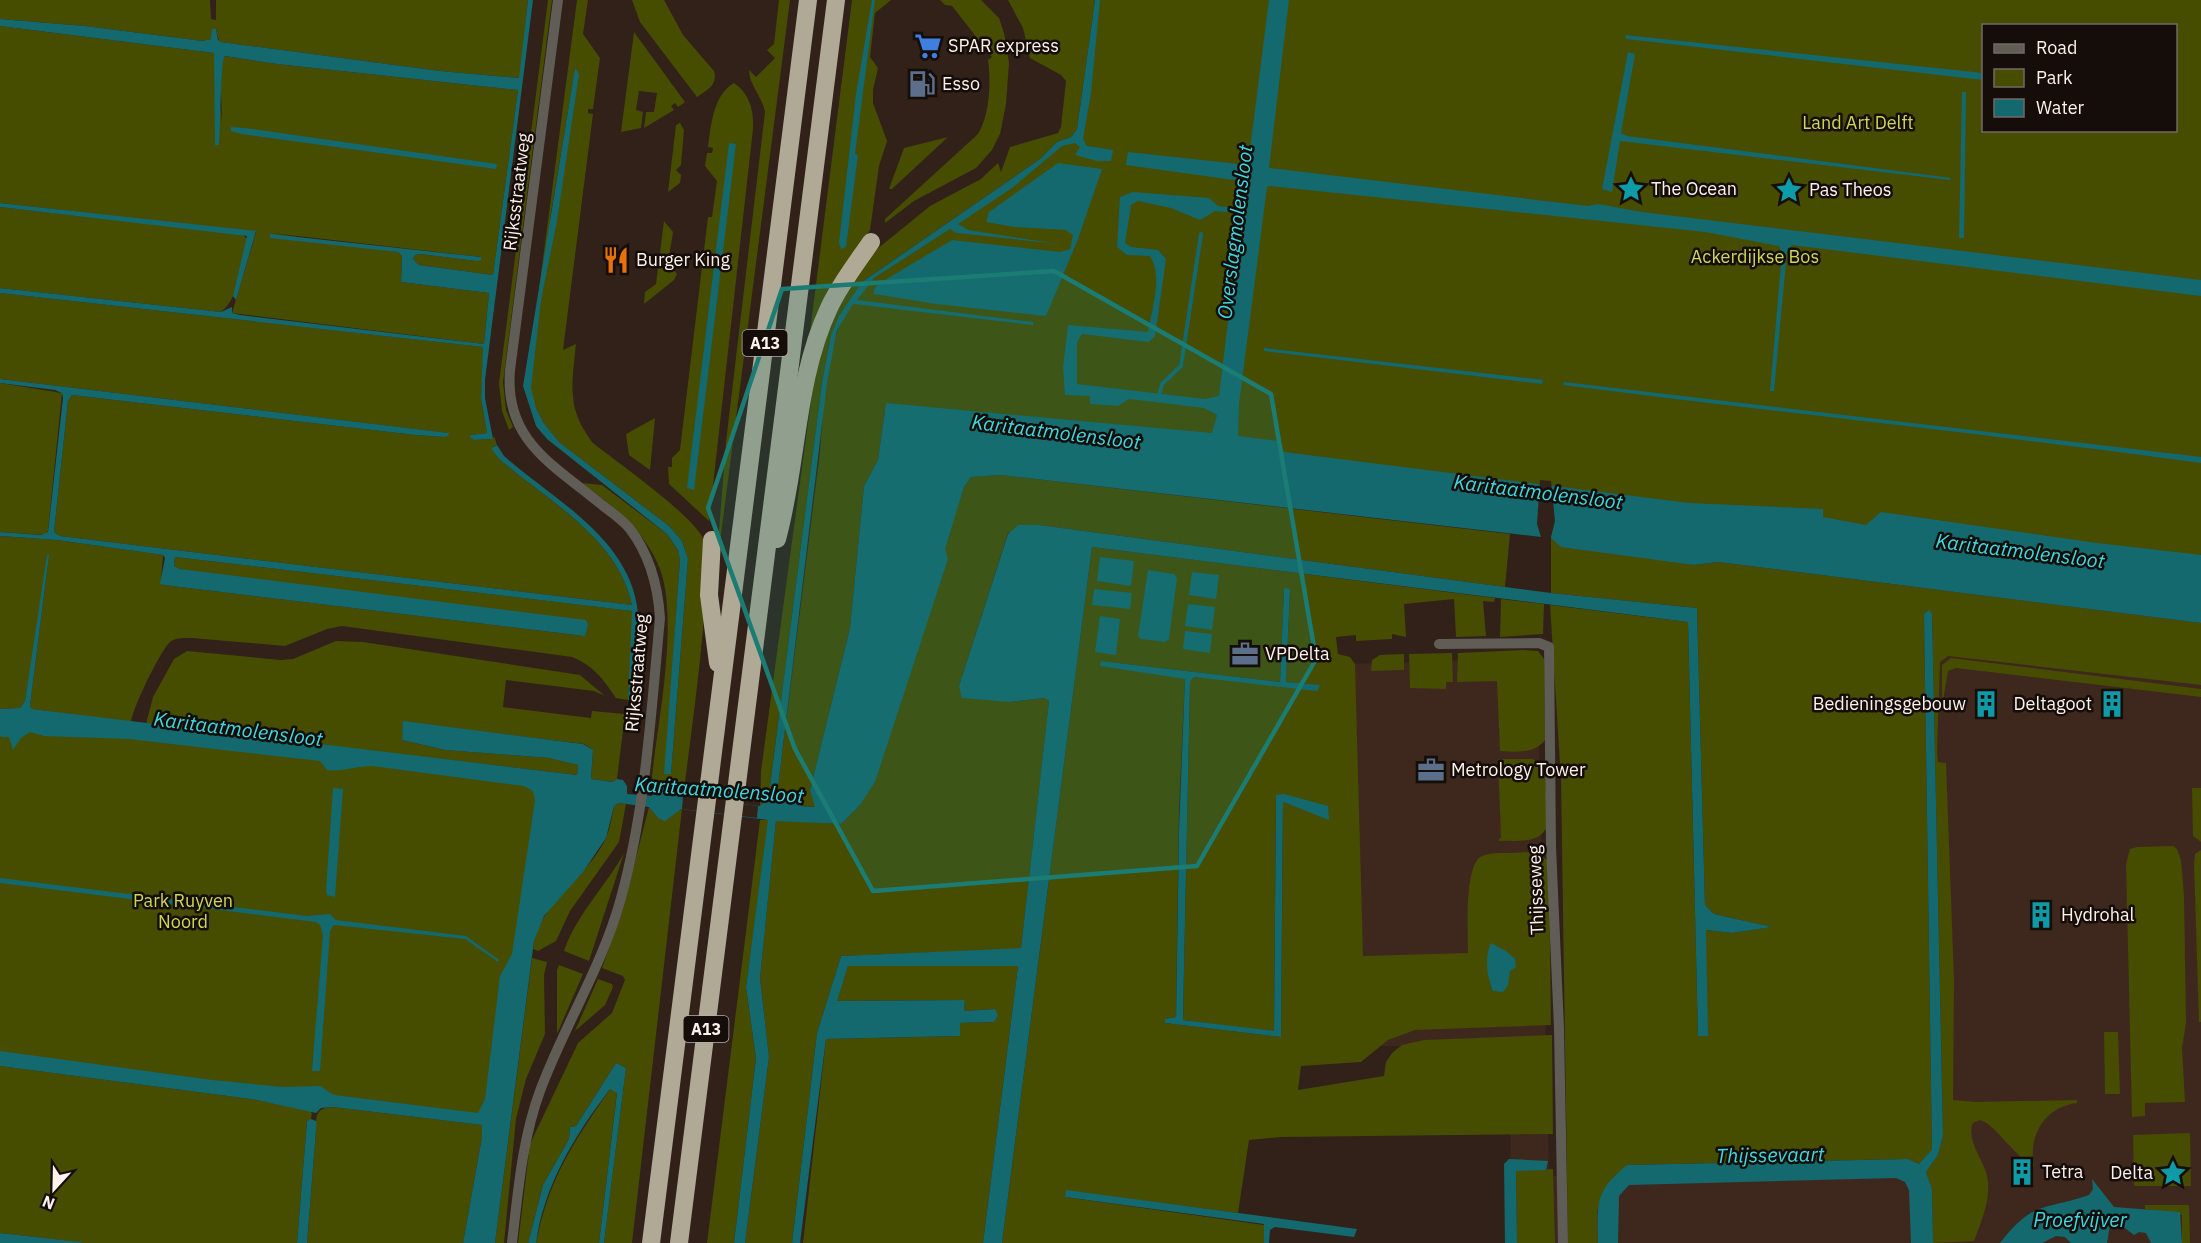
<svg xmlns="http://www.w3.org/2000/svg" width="2201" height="1243" font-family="'IBM Plex Sans',sans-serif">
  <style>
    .built { fill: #3e281d }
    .green { fill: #464c00; fill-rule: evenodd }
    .water { fill: #14696e; fill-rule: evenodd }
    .pier { fill: #312119 }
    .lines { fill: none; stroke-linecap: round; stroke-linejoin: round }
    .stream { stroke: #14696e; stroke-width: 4 }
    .minor { stroke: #5f5d55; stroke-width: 10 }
    .motorway { stroke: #b0a995; stroke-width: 18 }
    .marked { fill: #1b7c74; fill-opacity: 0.2; stroke: #1b7c74; stroke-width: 4.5; stroke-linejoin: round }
    .labels { text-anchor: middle; stroke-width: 5; stroke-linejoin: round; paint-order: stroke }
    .shield { fill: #140d09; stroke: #b7ada8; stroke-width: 1.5 }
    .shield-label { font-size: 16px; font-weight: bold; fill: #fdf2ec }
    .poi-label { font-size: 18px; fill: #fdf2ec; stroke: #140d09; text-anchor: start }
    .park-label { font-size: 18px; fill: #ccd955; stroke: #140d09 }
    .street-label { font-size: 18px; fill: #fdf2ec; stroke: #140d09 }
    .water-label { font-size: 20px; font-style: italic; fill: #3dd8e2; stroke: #140d09 }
  </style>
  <rect width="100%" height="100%" fill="#312119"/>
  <polygon class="built" points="1905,565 2201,601 2201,1243 1511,1243 1510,1047 1360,1046 1348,664 1537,658 1549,1176 1903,1164"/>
  <g class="green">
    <polygon points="0,0 210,0 211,19 216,20 216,0 528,0 520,78 440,71 221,42 219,41 216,29 211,39 203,41 85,26 0,19"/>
    <polygon points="548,0 552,0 503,382 506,410 513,427 509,430 502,411 499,383"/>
    <path d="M577,0H588L583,34L600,58L593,109H588V113L593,114L563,350L576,344C572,385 566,408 593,443C617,462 691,514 703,538C716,564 688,757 683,797L665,780L653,789L652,776C658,720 681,611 657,562C641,528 612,505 582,483L602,485L667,534L678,550L680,560L665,774H671L688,559L682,541L669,526L559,442L543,422L526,389ZM575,69L557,220H551L550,219Z"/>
    <path d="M632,0H664L683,35L714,71C718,85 707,90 697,97L640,22Z"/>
    <path d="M779,0H790L715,581L726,442L765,112C762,96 749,85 749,70L756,77L775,58L767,50L774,44Z"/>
    <polygon points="852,0 891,0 875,13 870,57 878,68 873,90 873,103 887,141 879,166 870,230 809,340"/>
    <path d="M940,0H981L999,18L1004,33L1009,63L1006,104L1000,134L992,150L976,168L914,201L885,223V219L978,134C990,114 991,83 988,60L992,57L952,6L945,5Z"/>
    <path d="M1008,0H1095L1077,129L1071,137L1057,142L1040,159L862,282L831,335L822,382L770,786H778L820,452L825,384L839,323L864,286L884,269L1042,160L1058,144L1075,139L1082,128L1097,0H2201V568L885,410L878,460L864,486L850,628L810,790L816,803L815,807L781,803L760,806L761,771L814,379L831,316L871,254L930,206L981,179L998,163L1001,172L1010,147L1058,133L1061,127L1066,81L1061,75L1030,58L1023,28ZM1984,26H2176V130H1984Z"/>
    <polygon points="0,26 214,53 222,122 220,66 225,56 277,64 518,90 493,275 419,265 413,259 415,255 420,254 476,261 481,257 271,233 398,252 402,256 401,282 489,293 484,344 232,313 256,232 0,203"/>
    <polygon points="634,32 685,102 678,107 675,103 671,106 674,110 644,128 646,112 654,112 657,93 639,91 636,110 643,112 641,128 621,132"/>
    <path d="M734,83C750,94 754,111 753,129L709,521L669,484L668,467H672V458L680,450L708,217H712L717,181L705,166L707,153H712L713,148L708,147C711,125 713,95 734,83Z"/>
    <polygon points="680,123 684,130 681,165 676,170 681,175 680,183 668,192 676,125"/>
    <polygon points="948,137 892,189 889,189 904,148"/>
    <path d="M0,207L241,234L248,239C243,262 240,297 221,312L0,288Z"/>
    <polygon points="664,221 673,232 668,263 677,274 674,280 644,304 645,292 656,284"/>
    <path d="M0,293L484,347L481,398L487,433L471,435L474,440L493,439L494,436L497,445L492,447L499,459C548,501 618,538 632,605L60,536L54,532L68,401L72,395L415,435L444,437L448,433L0,379Z"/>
    <polygon points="0,383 62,393 48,531 45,535 0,532"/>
    <polygon points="655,418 650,470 629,455 626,434"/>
    <polygon points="1001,475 1510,534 1505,587 1039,525 1008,533 959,686 1009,702 1044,698 1049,701 1021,949 841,956 817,1033 792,1243 745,1243 769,1057 760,978 776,820 841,824 860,805 964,487 971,477"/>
    <path d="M0,536L57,540L163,555L161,583L164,585L585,636L180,569L174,566L175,557L633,611L628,700L616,698C603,679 594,666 572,657L342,626L327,629L285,646L192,638C184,638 175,637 169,643C159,654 133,707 131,722L32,709L30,706L49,555L25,701L20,708L0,709Z"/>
    <path d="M1551,538L1694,565L1718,562L2201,623V685L1948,656L1940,662L1937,752L1938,762L1946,763L1954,980L1953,1100L1975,1102L2077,1100V1103C2044,1107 2028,1136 2034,1167C2015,1157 1994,1123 1980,1120L1973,1123C1966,1137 1981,1158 1986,1172C1993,1196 1982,1219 1974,1241L1933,1243L1932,1189L1926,1172L1938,1155L1943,1136L1932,614L1929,611L1924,614L1932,1149L1919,1164L1908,1159L1627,1165L1597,1210L1598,1243H1568L1561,779L1550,605L1688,622L1698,1036L1706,930L1732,933L1771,927L1714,914L1705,905L1697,608L1551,593Z"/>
    <path d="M1092,547L1495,598L1494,602L1483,601L1486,636L1456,637L1454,599L1404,604L1406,637L1392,634V639L1356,641V635L1336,637L1338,654L1350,657L1355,664L1363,956L1468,953C1468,932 1464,870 1480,857C1488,852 1502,853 1512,853C1526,852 1537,850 1547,860L1549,868L1551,1025L1415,1030L1388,1040L1361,1062L1301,1066L1298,1090L1384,1076L1386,1062L1392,1053L1402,1045L1424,1040L1552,1035L1553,1134L1281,1137L1249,1140L1238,1213L1067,1191L1065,1197L1264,1225V1243H1002ZM1284,589H1290L1286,682L1319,685L1194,677L1190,682L1183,1020L1274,1032L1276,796L1329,819L1283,802L1281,1037L1165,1023V1019L1176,1017L1179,809L1185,678L1101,661L1280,682Z"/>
    <polygon points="1501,599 1544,604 1543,634 1500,637"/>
    <polygon points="336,641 363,642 580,675 605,696 594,691 506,680 503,707 591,718 592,711 625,714 617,779 614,782 591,779 593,750 584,744 404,722 402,740 445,750 549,758 578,765 577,775 146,724 153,697 174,659 187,651 281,660 293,659"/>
    <path d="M1524,650L1538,651L1544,659L1545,740C1535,754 1515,752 1500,751L1497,681L1457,682L1458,653Z"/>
    <polygon points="1452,653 1453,682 1446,682 1446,689 1410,688 1409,654"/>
    <polygon points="1404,654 1404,670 1371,671 1372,660 1380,655"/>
    <polygon points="1951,658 2201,689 2201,697 1956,668 1948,671 1942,707 1942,665"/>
    <polygon points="0,720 548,785 490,1118 0,1061"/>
    <path d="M1498,759H1533L1545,768L1547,825C1542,845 1515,840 1498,841L1501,837Z"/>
    <polygon points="2192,788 2201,788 2201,842 2193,836"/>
    <path d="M619,803L626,804L619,842L570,911L556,941L538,951L533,949C537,903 588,878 606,838C610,828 612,816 614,806Z"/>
    <polygon points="649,807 658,818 682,809 632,1243 604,1243 626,1068 616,1063 576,1126 570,1127 569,1139 543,1185 528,1243 518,1243 530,1144 578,1043 612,1013 625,980 623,976 602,968 622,912"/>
    <polygon points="760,820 769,820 746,987 756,1058 734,1243 707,1243"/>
    <polygon points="2173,846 2177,849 2181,860 2184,896 2186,1023 2182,1048 2185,1102 2145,1103 2145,1116 2132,1117 2126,864 2130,849 2137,847"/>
    <polygon points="2201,850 2201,1022 2199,1022 2194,864 2195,854"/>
    <path d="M624,853L589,961L564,951C576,915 606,886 624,853Z"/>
    <polygon points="532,958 547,962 544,975 545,1034 526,1079 516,1119 504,1243 495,1243"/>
    <polygon points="559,965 583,974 557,1034 557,970"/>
    <polygon points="848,966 1018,966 983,1243 803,1243 826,1039 960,1036 960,1023 994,1022 995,1009 964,1011 965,1000 836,1001"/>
    <polygon points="598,979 612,984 613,987 605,1005 575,1031"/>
    <polygon points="2104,1032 2118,1032 2120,1094 2105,1094"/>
    <polygon points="0,1066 257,1100 309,1110 312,1113 311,1119 307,1121 297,1243 85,1243 0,1233"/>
    <path d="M610,1089L617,1092L599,1243H536C549,1178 573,1143 610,1089Z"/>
    <path d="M333,1107L482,1125V1137L463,1243H307L316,1131C316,1116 315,1108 333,1107Z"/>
    <polygon points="2190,1133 2191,1186 2134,1186 2133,1135"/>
    <polygon points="1553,1169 1555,1243 1517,1243 1516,1171"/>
    <polygon points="2145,1205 2189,1205 2190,1243 2182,1243 2182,1215 2145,1209"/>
  </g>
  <g class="water">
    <path d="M528,0H533L485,380V398L493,439L474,440L470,437L471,435L487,433L481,398L483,347L0,293V288L221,312L232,307V313L240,315L484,344L489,293L401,282L402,256L398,252L270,238V234L481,257V260L476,261L420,254L415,255L413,259L419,265L493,275L518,90L277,64L225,56C220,60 221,130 219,145H215L214,53L0,26V19L85,26L203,41L211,39L212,29H216L218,40L221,42L440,71L519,78Z"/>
    <polygon points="872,0 875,0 855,154 858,155 846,247 841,249 839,243 856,94"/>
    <polygon points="1095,0 1100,0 1091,93 1083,139 1087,146 1113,150 1111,161 1097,161 1075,155 1080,147 1075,143 1062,146 1012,188 958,224 968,230 1059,244 956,233 950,229 874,278 857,300 1033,322 1033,325 853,304 837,330 827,383 778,787 770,786 822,382 831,335 839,316 862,282 1040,159 1057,142 1071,137 1077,129"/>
    <path d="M1269,0H1289L1269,168L1588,206L1598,204L1642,212L2201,280V296L1792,245L1787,252L1774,391H1770L1782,253L1779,246L1705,232L1270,186L1267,187L1239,404L1238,436L1279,441L1284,452L1689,503L1823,509V517L1866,525L1881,512L2097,543L2201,555V623L1718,562L1694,565L1561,547L1551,538L1001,475L971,477L964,487L945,549L948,559L875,782L860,805L841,824L776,821L760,978L769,1057L745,1243H734L756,1058L746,987L768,820L681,809L665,821L658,818L649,807L619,803L614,806L606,838L583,872L544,916L534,941L495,1243H463L482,1137V1125L333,1107L321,1108L316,1113L257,1100L0,1066V1051L212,1080L283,1087L320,1086L334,1095L478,1113L485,1099L500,976L512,954L535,800L533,791L524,786L372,766C355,766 343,772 327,770L320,761L129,739L44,736L30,732L21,738L13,750L9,737H1L0,735V709L20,708L25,701L47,555H49L30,706L32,709L577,775L578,765L549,758L445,750L402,740L403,721L583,744L593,750L591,779L613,782L617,779L623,780L627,786V794L652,796L653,789L665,780L683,797L760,806L774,794L781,802L798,801L801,806L815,807L810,790L850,628L864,486L878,460L886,403L1212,433L1217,415L1204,408L1129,399L1118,406L1090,404V396L1065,395L1063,368L1068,325L1148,332C1152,309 1163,276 1150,256L1127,255L1117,247L1120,197L1133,192L1209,198L1218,206L1236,208L1243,202L1246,186L1241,181L1126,165L1128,152L1248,165ZM1138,201L1171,208L1200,220L1215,211L1236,213L1240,221L1219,396L1205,399L1077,384V342L1082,334L1149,342L1155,336L1166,259L1158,250L1131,247L1125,243L1131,205Z"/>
    <polygon points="1625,35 1983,73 1983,80 1653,42 1626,39"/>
    <polygon points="1628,52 1635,54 1621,133 1627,136 1951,178 1950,180 1620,141 1612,192 1602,189"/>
    <polygon points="575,68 579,74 557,221 541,300 531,388 536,408 543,422 559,442 669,526 682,541 688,559 671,774 664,774 680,560 678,550 667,534 547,439 536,426 523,386"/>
    <polygon points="1962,92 1966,92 1964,238 1959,238"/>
    <polygon points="231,127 245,128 497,164 496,169 242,134 231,131"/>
    <polygon points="729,143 736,144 694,490 687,488"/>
    <polygon points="1058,163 1102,169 1078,239 1046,316 936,304 874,294 874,289 880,283 952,240 1060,252 1070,249 1073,235 1066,230 1014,227 986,222 989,212"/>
    <polygon points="0,203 256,231 236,300 233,296 247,236 0,207"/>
    <polygon points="1264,348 1543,380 1542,384 1264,351"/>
    <path d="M0,379L449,433L448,436L444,437L415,435L72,395L68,401L54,532L60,536L632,605C618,538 548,501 499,459L491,448L497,445L504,456C554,500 631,539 638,613C641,641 635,672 632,700H628L632,611L175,557L174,566L180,569L586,620L588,625L585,636L164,585L160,584L165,558L163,555L57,540L0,536V532L41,535L48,532L63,398L62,393L55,390L0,383Z"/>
    <path d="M1564,382L2201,457V463C1989,434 1775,412 1563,385Z"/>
    <polygon points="1018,525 1039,525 1551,593 1697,608 1705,905 1714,914 1772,927 1732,933 1706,930 1708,1036 1698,1036 1688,622 1092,547 1002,1243 983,1243 1018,966 848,966 837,1001 965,1000 964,1011 995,1009 998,1015 994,1022 960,1023 960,1036 826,1039 800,1243 792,1243 817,1033 841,956 1021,948 1049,701 1044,698 1009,702 962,698 959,686 1008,534"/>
    <polygon points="1100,557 1134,561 1131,586 1097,581"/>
    <polygon points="1148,570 1174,574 1177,578 1169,639 1165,642 1141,639 1138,636"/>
    <polygon points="1192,572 1219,575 1216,599 1189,595"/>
    <polygon points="1284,588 1290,589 1286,682 1320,685 1317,691 1194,677 1190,682 1183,1020 1274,1031 1276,795 1284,794 1328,806 1329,820 1283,802 1281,1037 1165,1023 1165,1019 1176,1017 1179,831 1185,679 1100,666 1101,661 1280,682"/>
    <polygon points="1094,589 1132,593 1130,609 1092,605"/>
    <polygon points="1188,604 1215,607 1212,630 1185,626"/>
    <path d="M1929,610L1932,614L1943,1136L1938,1155L1926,1172L1932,1189L1933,1243H1911L1909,1190L1905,1182L1896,1178L1629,1185L1619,1196L1618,1243H1598C1597,1203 1595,1191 1627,1165L1908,1159L1919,1164L1932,1149L1924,614Z"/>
    <polygon points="1100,616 1120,619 1116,655 1095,652"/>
    <polygon points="1185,631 1212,634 1210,653 1183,649"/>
    <polygon points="333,788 343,789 335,897 327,895 326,890"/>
    <polygon points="0,878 307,916 330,914 336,920 466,936 499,960 498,962 465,939 334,925 330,931 320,1071 312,1071 323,935 320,925 316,922 0,883"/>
    <path d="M1491,943L1506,951L1515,959L1516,967L1510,971L1508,985L1503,992L1493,991C1487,977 1484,958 1491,943Z"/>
    <path d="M616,1063L626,1068L604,1243H599L617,1093L610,1089C575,1135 544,1185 536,1243H528L543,1185L569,1139L570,1127L576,1126Z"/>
    <polygon points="311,1119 316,1121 316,1131 307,1243 297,1243 307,1121"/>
    <polygon points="1509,1159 1548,1161 1546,1170 1516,1171 1517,1243 1505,1243 1504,1164"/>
    <path d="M2092,1179L2114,1207L2180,1212L2182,1243H2151L2146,1233L2139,1232L2134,1235L2117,1222L2110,1225L2107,1243H2071L2065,1237L2056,1236L2042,1243H2000C2034,1200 2042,1211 2089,1195L2093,1189Z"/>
    <polygon points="1066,1190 1357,1229 1354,1237 1275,1227 1270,1230 1269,1243 1264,1243 1264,1224 1065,1197"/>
    <polygon points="0,1233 80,1242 85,1243 0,1243"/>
  </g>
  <g class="pier">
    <polygon points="1540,480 1551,481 1555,521 1550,541 1542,540 1537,524"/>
    <polygon points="683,796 758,806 757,818 682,809"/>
  </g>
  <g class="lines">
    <polyline class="stream" points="1159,397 1162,384 1181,366 1201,234"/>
    <g class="minor">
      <polyline points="1439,644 1539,643 1549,647 1551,847 1559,1028 1563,1243"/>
      <path d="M512,1243C518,1192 522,1140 540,1091C564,1026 603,965 621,898C646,807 651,712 660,618C658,587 649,554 630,529C623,520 611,512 602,505C554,465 504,441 510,370L558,0"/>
    </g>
    <g class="motorway">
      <path d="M777,539C798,463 795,380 829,308C840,284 856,264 871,242"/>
      <polyline points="712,540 709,595 718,663"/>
      <polyline points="651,1243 808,0"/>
      <polyline points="679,1243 836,0"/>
    </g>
  </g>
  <path class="marked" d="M1054,271L1271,394L1316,659L1197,866L873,891L795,749L708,508L782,289Z"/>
  <defs>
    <symbol id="supermarket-bare" viewBox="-9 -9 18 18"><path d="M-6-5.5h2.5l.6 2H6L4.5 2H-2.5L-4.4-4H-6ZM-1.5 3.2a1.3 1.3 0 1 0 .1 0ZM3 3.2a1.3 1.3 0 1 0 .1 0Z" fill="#3f7fe0" stroke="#140d09" stroke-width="2.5" paint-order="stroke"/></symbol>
    <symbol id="fuel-bare" viewBox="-9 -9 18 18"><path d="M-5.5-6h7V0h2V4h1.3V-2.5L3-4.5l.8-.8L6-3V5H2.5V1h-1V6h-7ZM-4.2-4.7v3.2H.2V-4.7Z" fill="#5c6f8a" stroke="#140d09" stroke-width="2.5" paint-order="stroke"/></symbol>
    <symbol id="sight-bare" viewBox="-9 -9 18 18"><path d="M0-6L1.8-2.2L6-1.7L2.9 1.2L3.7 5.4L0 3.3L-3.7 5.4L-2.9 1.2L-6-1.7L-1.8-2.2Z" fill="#0f9aa8" stroke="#140d09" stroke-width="2.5" paint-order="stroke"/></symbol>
    <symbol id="restaurant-bare" viewBox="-9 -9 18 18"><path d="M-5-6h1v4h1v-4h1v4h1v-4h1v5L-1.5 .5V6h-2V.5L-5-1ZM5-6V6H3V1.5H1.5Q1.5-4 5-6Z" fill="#e8710a" stroke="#140d09" stroke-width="2.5" paint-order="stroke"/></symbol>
    <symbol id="office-bare" viewBox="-9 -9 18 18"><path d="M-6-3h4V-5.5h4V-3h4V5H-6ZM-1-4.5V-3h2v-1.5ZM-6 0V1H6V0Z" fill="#5c6f8a" stroke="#140d09" stroke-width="2.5" paint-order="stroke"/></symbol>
    <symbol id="building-bare" viewBox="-9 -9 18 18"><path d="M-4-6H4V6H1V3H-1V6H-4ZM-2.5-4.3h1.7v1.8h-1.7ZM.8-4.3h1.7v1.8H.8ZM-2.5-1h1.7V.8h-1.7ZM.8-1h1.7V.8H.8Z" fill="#0f9aa8" stroke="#140d09" stroke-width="2.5" paint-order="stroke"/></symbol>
  </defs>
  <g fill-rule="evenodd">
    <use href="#supermarket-bare" x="909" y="27" width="38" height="38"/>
    <use href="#fuel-bare" x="903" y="65" width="38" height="38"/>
    <use href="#sight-bare" x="1612" y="170" width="38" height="38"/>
    <use href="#sight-bare" x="1770" y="171" width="38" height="38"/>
    <use href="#restaurant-bare" x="597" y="241" width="38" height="38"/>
    <use href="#office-bare" x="1226" y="635" width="38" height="38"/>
    <use href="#building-bare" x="1967" y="685" width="38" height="38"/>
    <use href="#building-bare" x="2093" y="685" width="38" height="38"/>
    <use href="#office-bare" x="1412" y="751" width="38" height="38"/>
    <use href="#building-bare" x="2022" y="896" width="38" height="38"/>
    <use href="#building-bare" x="2003" y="1153" width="38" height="38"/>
    <use href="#sight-bare" x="2154" y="1154" width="38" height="38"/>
  </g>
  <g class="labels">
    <g class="shield">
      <rect x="742.5" y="330" width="45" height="26" rx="4.5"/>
      <rect x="683.5" y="1016" width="45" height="26" rx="4.5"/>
    </g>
    <g class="shield-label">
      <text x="765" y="349">A13</text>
      <text x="706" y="1035">A13</text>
    </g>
    <g class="poi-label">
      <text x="948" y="52">SPAR express</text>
      <text x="942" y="90">Esso</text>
      <text x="1651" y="195">The Ocean</text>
      <text x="1809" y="196">Pas Theos</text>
      <text x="636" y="266">Burger King</text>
      <text x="1265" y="660">VPDelta</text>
      <text x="1966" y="710" text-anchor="end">Bedieningsgebouw</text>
      <text x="2092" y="710" text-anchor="end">Deltagoot</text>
      <text x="1451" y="776">Metrology Tower</text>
      <text x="2061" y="921">Hydrohal</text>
      <text x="2042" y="1178">Tetra</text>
      <text x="2153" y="1179" text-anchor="end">Delta</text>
    </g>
    <g class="park-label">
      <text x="1858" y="129">Land Art Delft</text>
      <text x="1755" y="263">Ackerdijkse Bos</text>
      <text x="183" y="907">Park Ruyven<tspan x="183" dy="21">Noord</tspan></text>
    </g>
    <g class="street-label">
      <text transform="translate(517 192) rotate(-83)" y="6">Rijksstraatweg</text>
      <text transform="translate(637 673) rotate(-85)" y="6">Rijksstraatweg</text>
      <text transform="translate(1536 890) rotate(-92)" y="6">Thijsseweg</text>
    </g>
    <g class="water-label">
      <text transform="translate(1235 232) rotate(-83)" y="7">Overslagmolensloot</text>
      <text transform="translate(1056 432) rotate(7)" y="7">Karitaatmolensloot</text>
      <text transform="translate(1538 492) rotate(7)" y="7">Karitaatmolensloot</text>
      <text transform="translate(2020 551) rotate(7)" y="7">Karitaatmolensloot</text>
      <text transform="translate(238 729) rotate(7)" y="7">Karitaatmolensloot</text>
      <text transform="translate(719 790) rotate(4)" y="7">Karitaatmolensloot</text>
      <text transform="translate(1770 1155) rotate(-1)" y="7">Thijssevaart</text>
      <text x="2080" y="1227">Proefvijver</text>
    </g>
  </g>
  <rect x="1982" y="24" width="195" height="108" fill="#140d09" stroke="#716964" stroke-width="1.5"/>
  <rect x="1994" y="44" width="30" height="9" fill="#5f5d55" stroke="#716964" stroke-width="1.5"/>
  <text x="2036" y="54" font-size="18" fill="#fdf2ec">Road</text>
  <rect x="1994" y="69" width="30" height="18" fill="#464c00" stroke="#716964" stroke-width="1.5"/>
  <text x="2036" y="84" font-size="18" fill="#fdf2ec">Park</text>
  <rect x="1994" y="99" width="30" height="18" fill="#14696e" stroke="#716964" stroke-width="1.5"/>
  <text x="2036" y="114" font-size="18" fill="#fdf2ec">Water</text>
  <g transform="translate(54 1189) rotate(202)" stroke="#140d09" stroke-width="4.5" paint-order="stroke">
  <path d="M0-4.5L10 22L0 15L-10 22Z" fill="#fdf2ec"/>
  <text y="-9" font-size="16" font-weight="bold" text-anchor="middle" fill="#fdf2ec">N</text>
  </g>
</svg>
